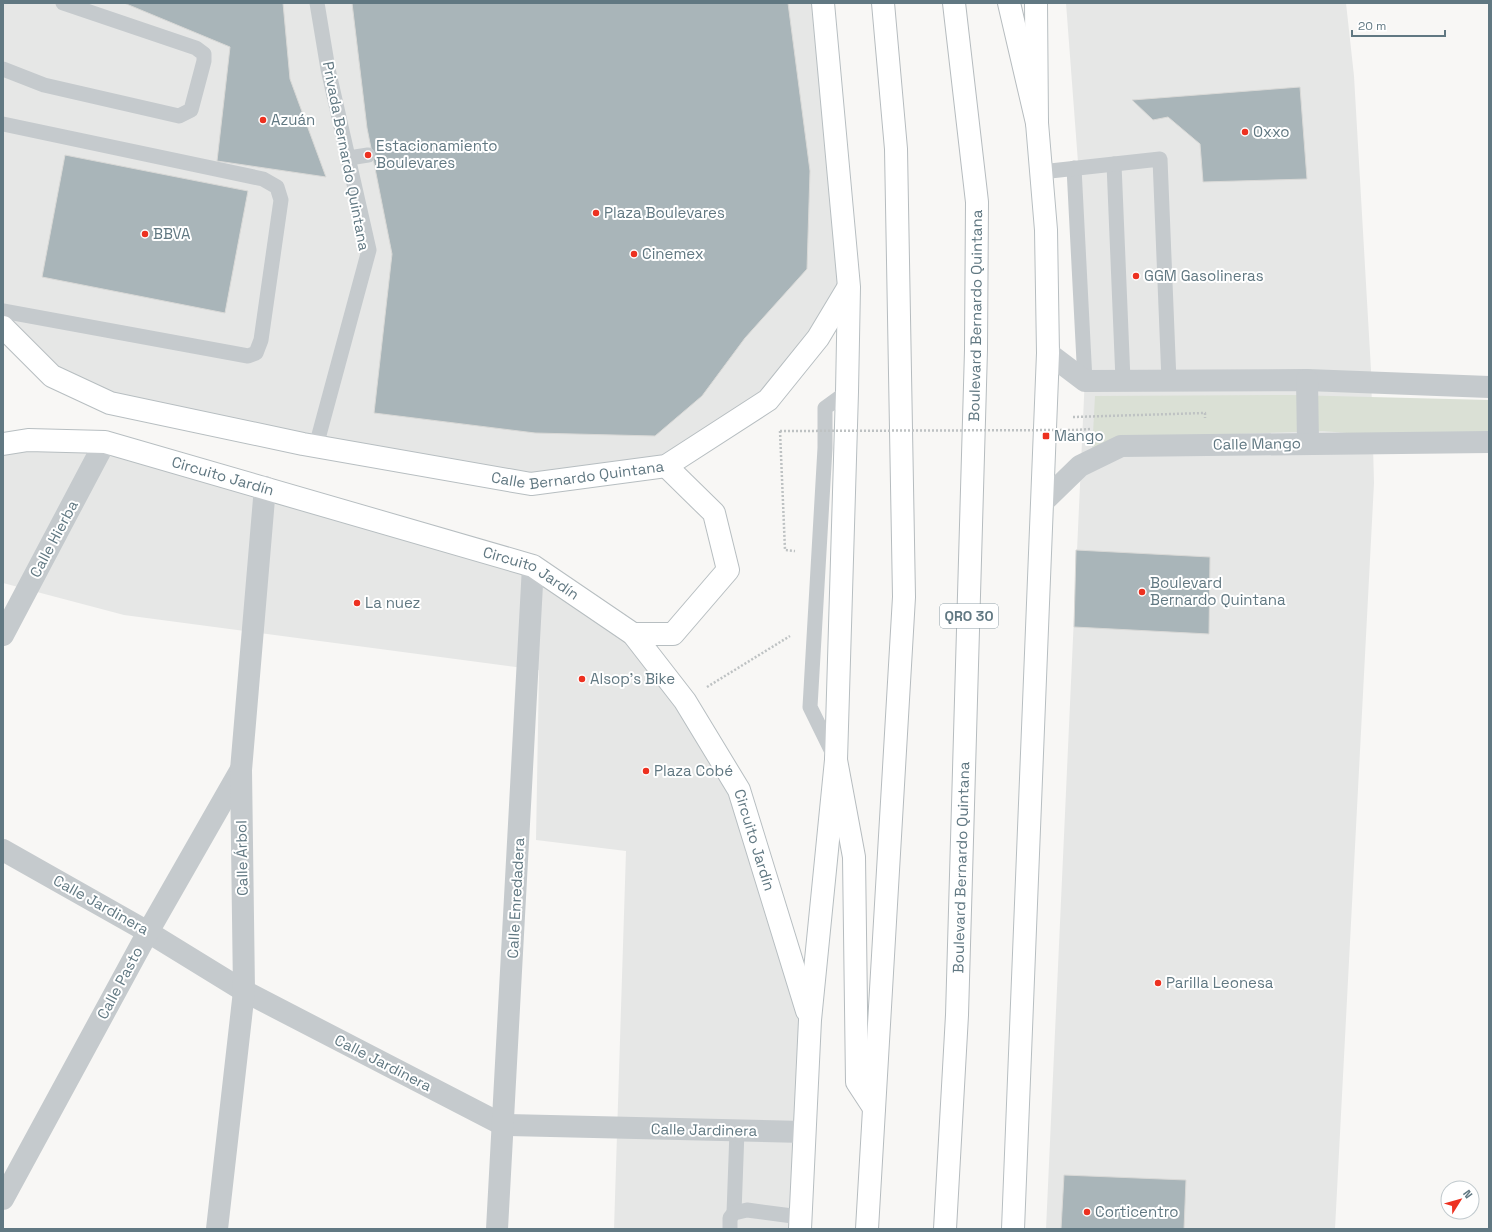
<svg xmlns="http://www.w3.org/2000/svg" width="1492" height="1232" font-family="'Space Grotesk',sans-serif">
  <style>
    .built { fill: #e6e7e6 }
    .green { fill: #dae0d5 }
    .building { fill: #a9b5b9; stroke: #d9d9d7 }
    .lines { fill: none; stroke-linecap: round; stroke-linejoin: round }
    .secondary-casing { stroke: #b7bec1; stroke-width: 24 }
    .primary-casing { stroke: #b6bcbf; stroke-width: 24 }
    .path { stroke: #bec2c3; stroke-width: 2.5; stroke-dasharray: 2 2; stroke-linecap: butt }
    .lane { stroke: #c5cacd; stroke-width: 15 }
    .street { stroke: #c5cacd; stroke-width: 22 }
    .secondary { stroke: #fff; stroke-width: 22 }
    .primary { stroke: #fff; stroke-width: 22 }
    .path-bridge { stroke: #bec2c3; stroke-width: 2.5; stroke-dasharray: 2 2; stroke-linecap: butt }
    .poi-dot { fill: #ed3120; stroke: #fff; stroke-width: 1.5 }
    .labels { text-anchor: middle; stroke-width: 4; stroke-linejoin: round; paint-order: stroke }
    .shield { fill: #fff; stroke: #90a0a8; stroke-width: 1 }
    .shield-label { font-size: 14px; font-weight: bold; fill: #617882 }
    .poi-label { font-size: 15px; fill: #617882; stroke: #fff; text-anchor: start }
    .street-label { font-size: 15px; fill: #617882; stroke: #fff }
  </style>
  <rect width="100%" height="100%" fill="#f8f7f5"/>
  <g class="built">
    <polygon points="3,3 823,3 849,287 768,400 666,466 531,484 303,444 52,376 3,327"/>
    <polygon points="1066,3 1346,3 1354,76 1371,370 1374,483 1335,1229 1046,1229 1086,354 1083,229"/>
    <polygon points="105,442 533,566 633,634 739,790 810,1020 800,1229 614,1229 626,851 536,840 539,670 124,615 3,583 3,444"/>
  </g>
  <polygon class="green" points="1292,395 1489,400 1489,445 1323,431 1123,438 1092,452 1095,396"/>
  <g class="building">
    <polygon points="124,3 283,3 290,79 326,177 217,161 230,47"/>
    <polygon points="352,3 788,3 810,171 807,269 745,338 702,396 655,436 535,433 374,413 392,254 367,128"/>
    <polygon points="1300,87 1307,179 1203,182 1200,144 1168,117 1153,120 1132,100"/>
    <polygon points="65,155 248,191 225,313 42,277"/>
    <polygon points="1076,550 1210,557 1209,634 1074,627"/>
    <polygon points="1064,1175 1186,1180 1184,1229 1061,1229"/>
  </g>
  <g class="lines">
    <defs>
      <g id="secondary">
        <path id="s1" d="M3,327L52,376L110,403L303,444L531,484L666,466L768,400L818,338L848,288"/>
        <path id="s2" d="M3,444L28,440L105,442L533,566L633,634L685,701L739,790L807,1011"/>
        <polyline points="633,634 673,634 728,570 714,513 666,466"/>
        <polyline points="800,1229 810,1020 836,760 847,392 849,287 823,3"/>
        <polyline points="1013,1229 1048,353 1046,230 1037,123 1036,3"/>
      </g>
      <g id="primary">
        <polyline points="1009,3 1037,123"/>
        <polyline points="836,760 854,857 857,1082 874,1108"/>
        <polyline points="867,1229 904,597 896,149 883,3"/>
        <path id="s3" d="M945,1229L957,1015L976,350L977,202L954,3"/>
      </g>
    </defs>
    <use href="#secondary" class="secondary-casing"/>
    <use href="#primary" class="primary-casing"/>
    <g class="path">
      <polyline points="1073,417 1205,413 1205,418"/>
      <polyline points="1076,430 1090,429"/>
      <polyline points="780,431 785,550 795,551"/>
      <polyline points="707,687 790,636"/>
    </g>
    <g class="lane">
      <polyline points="3,69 44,85 179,116 191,110 204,61 204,54 196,48 63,3"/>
      <polyline points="3,124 263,179 277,187 281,200 261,340 256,353 248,356 3,311"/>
      <polyline points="349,158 368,155"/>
      <polyline points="1114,164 1123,380"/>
      <polyline points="1074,168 1085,381"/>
      <polyline points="1041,172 1160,159 1169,381"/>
      <polyline points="316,446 369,250 328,69 317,3"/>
      <polyline points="835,758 810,707 825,448 825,408 847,392"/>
      <polyline points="734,1213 737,1131"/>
      <polyline points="730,1229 730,1218 734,1213 747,1210 800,1217"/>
    </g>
    <g class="street">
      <polyline points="1048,353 1085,381 1307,380 1489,387"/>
      <polyline points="1307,380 1308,443"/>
      <polyline points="1043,502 1080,466 1121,446 1489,442"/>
      <polyline points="3,635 105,442"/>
      <polyline points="3,850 148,932 244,991 503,1125 804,1132"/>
      <polyline points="3,1199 148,932 240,771"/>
      <polyline points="217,1229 244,991 241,770 265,487"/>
      <polyline points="497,1229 533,566"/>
    </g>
    <use href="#secondary" class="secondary"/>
    <use href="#primary" class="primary"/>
    <polyline class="path-bridge" points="780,431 1076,430"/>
  </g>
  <g class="poi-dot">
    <circle cx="263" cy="120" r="4"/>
    <circle cx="1245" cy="132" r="4"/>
    <circle cx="368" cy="155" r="4"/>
    <circle cx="596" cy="213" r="4"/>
    <circle cx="145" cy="234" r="4"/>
    <circle cx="634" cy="254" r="4"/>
    <circle cx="1136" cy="276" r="4"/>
    <rect x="1042" y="432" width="8" height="8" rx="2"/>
    <circle cx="1142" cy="592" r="4"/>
    <circle cx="357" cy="603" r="4"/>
    <circle cx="582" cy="679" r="4"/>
    <circle cx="646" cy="771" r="4"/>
    <circle cx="1158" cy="983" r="4"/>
    <circle cx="1087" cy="1212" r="4"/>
  </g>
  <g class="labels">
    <rect class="shield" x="940" y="604" width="58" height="24" rx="3"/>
    <g class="shield-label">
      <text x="969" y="621">QRO 30</text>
    </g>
    <g class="poi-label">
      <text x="271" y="125">Azuán</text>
      <text x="1253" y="137">Oxxo</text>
      <text x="376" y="151">Estacionamiento<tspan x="376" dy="17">Boulevares</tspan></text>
      <text x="604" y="218">Plaza Boulevares</text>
      <text x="153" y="239">BBVA</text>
      <text x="642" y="259">Cinemex</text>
      <text x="1144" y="281">GGM Gasolineras</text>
      <text x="1054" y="441">Mango</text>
      <text x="1150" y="588">Boulevard<tspan x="1150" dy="17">Bernardo Quintana</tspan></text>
      <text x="365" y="608">La nuez</text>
      <text x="590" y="684">Alsop's Bike</text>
      <text x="654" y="776">Plaza Cobé</text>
      <text x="1166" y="988">Parilla Leonesa</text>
      <text x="1095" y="1217">Corticentro</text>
    </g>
    <g class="street-label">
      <text transform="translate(346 156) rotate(79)" y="5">Privada Bernardo Quintana</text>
      <text dy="5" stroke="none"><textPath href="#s3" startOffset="914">Boulevard Bernardo Quintana</textPath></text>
      <text transform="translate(1257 444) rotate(-1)" y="5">Calle Mango</text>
      <text dy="5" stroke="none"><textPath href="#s1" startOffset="609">Calle Bernardo Quintana</textPath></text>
      <text dy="5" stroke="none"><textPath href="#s2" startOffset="225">Circuito Jardín</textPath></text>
      <text transform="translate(54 539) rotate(-62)" y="5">Calle Hierba</text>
      <text dy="5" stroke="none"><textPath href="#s2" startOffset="549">Circuito Jardín</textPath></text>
      <text dy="5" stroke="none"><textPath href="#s2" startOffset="910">Circuito Jardín</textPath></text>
      <text transform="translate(242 858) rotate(-91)" y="5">Calle Árbol</text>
      <text dy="5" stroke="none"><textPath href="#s3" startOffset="362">Boulevard Bernardo Quintana</textPath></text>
      <text transform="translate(516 898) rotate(-87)" y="5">Calle Enredadera</text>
      <text transform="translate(101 905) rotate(29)" y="5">Calle Jardinera</text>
      <text transform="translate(120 983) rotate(-62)" y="5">Calle Pasto</text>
      <text transform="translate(383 1063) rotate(27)" y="5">Calle Jardinera</text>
      <text transform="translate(704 1130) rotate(1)" y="5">Calle Jardinera</text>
    </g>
  </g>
  <rect width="1492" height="1232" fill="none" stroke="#617882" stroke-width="8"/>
  <g transform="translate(1460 1200) rotate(53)"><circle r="19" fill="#ffffff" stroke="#c0c9cd"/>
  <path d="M0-3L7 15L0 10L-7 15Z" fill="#ed3120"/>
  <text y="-6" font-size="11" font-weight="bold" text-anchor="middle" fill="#617882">N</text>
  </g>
  <path d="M1352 30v6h93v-6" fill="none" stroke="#617882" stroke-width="2"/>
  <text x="1358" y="30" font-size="12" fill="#617882" stroke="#ffffff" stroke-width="3" paint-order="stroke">20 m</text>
</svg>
